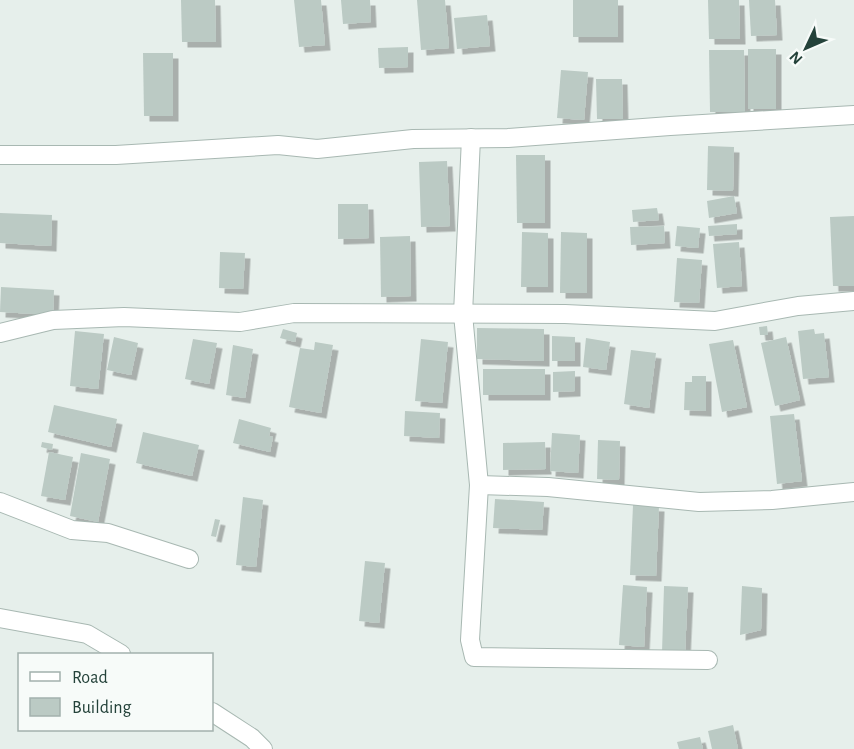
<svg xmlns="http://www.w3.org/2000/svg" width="854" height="749" font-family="'Alegreya Sans',sans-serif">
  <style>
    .building { fill: #bbcac4; filter: url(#shadow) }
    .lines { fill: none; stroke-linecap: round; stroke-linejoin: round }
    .minor-casing { stroke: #a8b8b2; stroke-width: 20 }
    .minor { stroke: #fff; stroke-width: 18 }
  </style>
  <defs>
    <filter id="shadow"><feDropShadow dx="5.5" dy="5.5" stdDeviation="0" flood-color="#0004"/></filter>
  </defs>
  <rect width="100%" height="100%" fill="#e6efeb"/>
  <g class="building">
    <polygon points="181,0 215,0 216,42 182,42"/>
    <polygon points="294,0 321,0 325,45 299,47"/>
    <polygon points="341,0 370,0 371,22 343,24"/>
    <polygon points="417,0 445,0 449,48 421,50"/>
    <rect x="573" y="0" width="45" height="37"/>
    <polygon points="708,0 739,0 740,39 709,39"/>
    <polygon points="749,0 775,0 777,35 751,36"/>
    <polygon points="487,15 490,46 457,49 454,18"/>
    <polygon points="408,47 408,67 379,68 378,48"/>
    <rect x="748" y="49" width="28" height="60"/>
    <polygon points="709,50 744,50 745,112 710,112"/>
    <polygon points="143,53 173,53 173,116 144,116"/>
    <polygon points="561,70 588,72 584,120 557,118"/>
    <polygon points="596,79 622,79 623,119 597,119"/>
    <polygon points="708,146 734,147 733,191 707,190"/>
    <polygon points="516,155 545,155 545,223 517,223"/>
    <polygon points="447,161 450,226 421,227 419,162"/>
    <polygon points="734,196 737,213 709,218 707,201"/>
    <polygon points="338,204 368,204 369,238 338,239"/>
    <polygon points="657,208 659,220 633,222 632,210"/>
    <polygon points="0,213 52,215 51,246 0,243"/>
    <polygon points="854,216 854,286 833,286 830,217"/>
    <polygon points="737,224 737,234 709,236 708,226"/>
    <polygon points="664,226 665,243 631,245 630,227"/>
    <polygon points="677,226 700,228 698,248 675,246"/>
    <polygon points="522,232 548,233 548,287 521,287"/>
    <polygon points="561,232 587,233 587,293 560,293"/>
    <polygon points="410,236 411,296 381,297 380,237"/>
    <polygon points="739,242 742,286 717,288 713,244"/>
    <polygon points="220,252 245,253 243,289 219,288"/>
    <polygon points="677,258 702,260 699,303 674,302"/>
    <polygon points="1,287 54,290 53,315 0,312"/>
    <polygon points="767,326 768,335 760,335 759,327"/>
    <polygon points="477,328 544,329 544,361 477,359"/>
    <polygon points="283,329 297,333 295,342 280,338"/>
    <polygon points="814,329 815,334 824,333 829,377 803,379 798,331"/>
    <polygon points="75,331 104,334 98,389 70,386"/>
    <polygon points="552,336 575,337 575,361 552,361"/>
    <polygon points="114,337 138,343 131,375 107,370"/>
    <polygon points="786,337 800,400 775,406 761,343"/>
    <polygon points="586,338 610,342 606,370 583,367"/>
    <polygon points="193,339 217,343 209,384 185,379"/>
    <polygon points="421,339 448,342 442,403 415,401"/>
    <polygon points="733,340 747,407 722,412 709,344"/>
    <polygon points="315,342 333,345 321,413 289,407 300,348 314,350"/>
    <polygon points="233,345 253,349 245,398 226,395"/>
    <polygon points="631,350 656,353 649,408 624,404"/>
    <rect x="483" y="369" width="62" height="26"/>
    <polygon points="575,371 575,391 553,392 553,372"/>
    <polygon points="692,376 706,376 706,411 684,410 685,382 692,382"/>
    <polygon points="54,405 117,419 111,447 48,432"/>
    <polygon points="405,411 440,413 439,438 404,436"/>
    <polygon points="794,414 802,481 777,484 770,416"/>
    <polygon points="239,419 271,428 269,436 273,437 270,452 233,443"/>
    <polygon points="143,432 199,445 192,476 136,463"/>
    <polygon points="552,433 580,435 578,473 550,471"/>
    <polygon points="598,440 620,441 619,480 597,479"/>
    <polygon points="42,442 53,444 52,450 41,447"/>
    <polygon points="545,442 546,469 503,470 503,443"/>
    <polygon points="49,452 73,457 65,500 41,496"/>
    <polygon points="81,453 110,459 98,522 70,516"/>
    <polygon points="243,497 263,500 256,567 236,565"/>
    <polygon points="495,499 544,502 542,530 493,528"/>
    <polygon points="633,505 659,506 656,576 630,575"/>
    <polygon points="215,519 220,520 216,537 211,536"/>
    <polygon points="365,561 385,563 379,623 359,621"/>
    <polygon points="623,585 647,587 644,647 619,645"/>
    <polygon points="664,586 688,587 685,654 662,653"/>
    <polygon points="742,586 762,588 761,630 740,635"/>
    <polygon points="733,725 738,749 712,749 708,731"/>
    <polygon points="700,737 703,749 679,749 677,742"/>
  </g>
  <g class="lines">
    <defs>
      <g id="minor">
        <polyline points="471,138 463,314 479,485 470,640 474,657 708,660"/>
        <polyline points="0,155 116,155 278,145 317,149 413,139 508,138 670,126 854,115"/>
        <polyline points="0,333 53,320 124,317 240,322 294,313 565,314 715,321 798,306 854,301"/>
        <polyline points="479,485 548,487 699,502 772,500 854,492"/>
        <polyline points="0,502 72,530 108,533 189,559"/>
        <polyline points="0,618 87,634 121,654"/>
        <polyline points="212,712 252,738 263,749"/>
      </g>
    </defs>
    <use href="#minor" class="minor-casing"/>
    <use href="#minor" class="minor"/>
  </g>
  <rect x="18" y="653" width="195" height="78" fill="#f7fbf9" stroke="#a3b1ad" stroke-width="1.5"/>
  <rect x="30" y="672" width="30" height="9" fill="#ffffff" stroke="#a3b1ad" stroke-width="1.5"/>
  <text x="72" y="683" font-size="18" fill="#24423a">Road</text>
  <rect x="30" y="698" width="30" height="18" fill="#bbcac4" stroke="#a3b1ad" stroke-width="1.5"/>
  <text x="72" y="713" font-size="18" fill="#24423a">Building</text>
  <g transform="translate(806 48) rotate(226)" stroke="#f7fbf9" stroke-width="4.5" paint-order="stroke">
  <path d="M0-4.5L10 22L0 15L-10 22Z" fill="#24423a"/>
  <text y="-9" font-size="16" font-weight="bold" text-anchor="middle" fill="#24423a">N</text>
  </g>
</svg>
